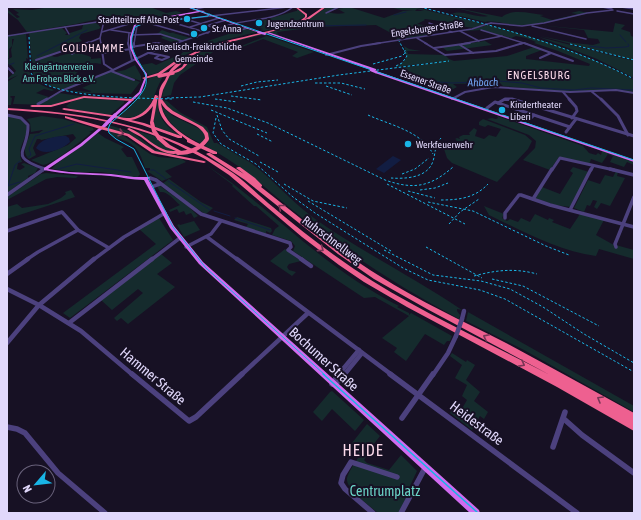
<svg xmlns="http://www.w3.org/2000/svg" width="641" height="520" font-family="'Asap Condensed',sans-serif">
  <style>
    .green { fill: #152b2d; fill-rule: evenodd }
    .water { fill: #121d42 }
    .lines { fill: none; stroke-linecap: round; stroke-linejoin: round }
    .stream { stroke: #121d42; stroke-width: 1 }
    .minor-far5 { stroke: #4c417e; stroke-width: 1.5 }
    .minor-far4 { stroke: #4c417e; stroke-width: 2 }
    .minor-far3 { stroke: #4c417e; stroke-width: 3 }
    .minor-far2 { stroke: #4c417e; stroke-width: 3.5 }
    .minor-far1 { stroke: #4c417e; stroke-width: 4.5 }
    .minor { stroke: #4c417e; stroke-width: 5.5 }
    .major { fill: #d06bef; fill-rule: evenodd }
    .highway { fill: #ee6090; fill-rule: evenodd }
    .tram-far1 { stroke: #19b5e6; stroke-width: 1 }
    .tram { stroke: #19b5e6; stroke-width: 1.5 }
    .rail { stroke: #19b5e6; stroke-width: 1; stroke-dasharray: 2.5 2; stroke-linecap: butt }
    .minor-bridge-far1 { stroke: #4c417e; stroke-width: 1.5 }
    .minor-bridge { stroke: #4c417e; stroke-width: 4.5 }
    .major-bridge-far2 { stroke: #d06bef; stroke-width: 2 }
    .major-bridge-far1 { stroke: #d06bef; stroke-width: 2.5 }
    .major-bridge { stroke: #d06bef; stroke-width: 3.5 }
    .highway-bridge-far1 { stroke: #ee6090; stroke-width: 3.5 }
    .highway-bridge { stroke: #ee6090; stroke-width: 4 }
    .oneway { stroke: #783555 }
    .poi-dot { fill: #19b5e6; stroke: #171124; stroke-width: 1.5 }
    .labels { text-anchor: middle; stroke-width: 4; stroke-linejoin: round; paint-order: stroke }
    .far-poi-label { font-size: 10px; fill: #e1d8fb; stroke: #171124; text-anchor: start }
    .far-street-label { font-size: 10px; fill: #e1d8fb; stroke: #171124 }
    .far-park-label { font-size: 10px; fill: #6bd4c8; stroke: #171124 }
    .far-neighbourhood-label { font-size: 11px; letter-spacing: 1px; fill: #fbdaea; stroke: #171124 }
    .far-water-label { font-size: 11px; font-style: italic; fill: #71a3f0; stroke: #171124 }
    .street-label { font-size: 12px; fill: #e1d8fb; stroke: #171124 }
    .near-street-label { font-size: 14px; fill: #e1d8fb; stroke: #171124 }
    .near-park-label { font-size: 14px; fill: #6bd4c8; stroke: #171124 }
    .near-neighbourhood-label { font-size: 16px; letter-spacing: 1px; fill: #fbdaea; stroke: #171124 }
  </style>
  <rect width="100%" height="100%" fill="#171124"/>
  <g class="green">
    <polygon points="50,7 150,7 166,13 176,11 183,13 138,21 133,21 138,18 134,17 135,16 111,16 76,24 27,32 18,20 7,12 7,9 17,18 20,17 16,14 19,13 13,9 32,10"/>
    <path d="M327,7L337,8L328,12C334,14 339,14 345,13L338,9L349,7L384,18L403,11H424L417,9L415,11L401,10L390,7L417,8L485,24L474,28L445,24L448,22L425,19L424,20H425L417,24L429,26L428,27L433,29L418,31L428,35L407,38L401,35L397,36L401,39L398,40L391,33L376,25L317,27L277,32L278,35L290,40L268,33L306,21Z"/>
    <path d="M452,7L502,17C513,8 531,14 544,15L540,16L552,20L578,14L571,13L579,11L588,13C566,18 544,25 522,25C510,26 497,20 485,22L452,14C462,9 476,19 488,16Z"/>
    <polygon points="297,9 304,13 305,17 290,24 264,31 260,30 263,29 256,27 259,25 253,25 264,22 261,21 296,11 291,11 297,11"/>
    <path d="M91,23H99V26L101,27L99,29L81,34L79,38L82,41L60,49L62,50L48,55C59,59 58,55 68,54C75,52 84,54 91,57V59L101,58V64L95,63L73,70L78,73L76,74L88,79C80,82 71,88 64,89C56,90 37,80 33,74L29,33L62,28L67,33L65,35H70V33L82,29L83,25Z"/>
    <polygon points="615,23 625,25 621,29 630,32 631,36 634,37 634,60 540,36 574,43 593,45 600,43 598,39 588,38 584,30 538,25 613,32"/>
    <path d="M488,25C539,38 588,54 634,80V92L621,90L564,92L503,86L500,83L453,84L457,87L446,93L411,80L409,71L401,68L446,61L396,67C407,61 408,57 404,46L409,49L421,51H407L408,54L445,55L449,59L454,61L507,56L534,47L542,50L526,56V59L589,66L590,64L558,51L534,43L536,42L526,38L516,36L511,38L481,30L465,31Z"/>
    <path d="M246,28L257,32C229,39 199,45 175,61C166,66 158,75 148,75L141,65L152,63L156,65L181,54L187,48Z"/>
    <polygon points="162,30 170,33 176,32 173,33 191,38 174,43 161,38 165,35 157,34"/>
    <path d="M26,33L28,59L26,58L27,64L24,69L29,65C28,81 41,85 54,90L52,91L44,89L36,93L49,97L40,102L59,93L80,96L127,98L83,97L51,105L13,104L15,96H11L10,97L12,98L11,105H7V82L18,75L7,80V79L16,71L11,65L7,64V60L12,57L11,50L14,39H12V46L9,49V58L7,59V36Z"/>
    <path d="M262,34L314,52L297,58L292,56L298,52L263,39L237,49L226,45L216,48L219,50H216L180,75L174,83L171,95L162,97L164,88L170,74L185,68C187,64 188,60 192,57C206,45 243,39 262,34ZM262,35L266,36L239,47L229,43Z"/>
    <polygon points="539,37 634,61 634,78 597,59"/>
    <polygon points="485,41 492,45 447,51 442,47"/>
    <polygon points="135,65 141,76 141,81 115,72 125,70"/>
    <path d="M170,67C149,89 158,123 118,117C129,106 146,95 148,79L162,73Z"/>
    <polygon points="111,71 140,82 131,94 85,93 64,90 90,92 91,91 82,88 91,84 85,82"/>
    <polygon points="82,98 124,101 124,103 110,115 71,109 66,106 71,102"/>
    <path d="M157,100C158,103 158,108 159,112C162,123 172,131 181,136L154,127V116Z"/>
    <path d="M163,100L167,101L181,113L207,127L214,143H217C228,150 240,156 251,163C275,181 293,204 318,221C364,253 415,278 462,310L457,309V311L460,315L459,319C405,290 353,257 305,220C271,194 245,166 205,146L209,140L208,134L203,127L168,109Z"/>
    <path d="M161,106L173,116L200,129L204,132L205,138L202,144C185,136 167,125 161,106Z"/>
    <path d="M7,115L21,119L27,126C27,141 16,146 22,162L18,163L17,169L20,170L25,167L21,164L24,163L38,168L35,173L28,176V178L7,193Z"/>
    <path d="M42,116L63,119L93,128L94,130L89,132H92C81,141 55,163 43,165L31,160L68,145L76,138L73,134L41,140L40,139H37L33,148L36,155L29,159C21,152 27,143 30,134L39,133L43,130L31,132L30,123L27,119Z"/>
    <polygon points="497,116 583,146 589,153 596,155 598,153 601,155 602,151 634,162 634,165 627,162 624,167 610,162 613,156 608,154 602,163 591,159 589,165 559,157 550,170 523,160 535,148 536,141 529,135 487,119 492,118 496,119 498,118"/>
    <polygon points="483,119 525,135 532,141 528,149 497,182 452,163 447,158 443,146 448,147 457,140 455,139 457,138 460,139 459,137 463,135 470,135 469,133 474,128 477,130 475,136 484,139 489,135 496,137 501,129 488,125 485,127 479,125 479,122"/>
    <polygon points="109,125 132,132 155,150 165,151 152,144 136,131 154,136 164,145 190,156 160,153 151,150 130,135 108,129"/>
    <path d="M110,131L124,136L150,154L158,157L182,159L186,162L165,171L172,177L162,181L147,171L150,170V168H145C142,158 138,147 128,142C121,139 113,138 108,132Z"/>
    <polygon points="98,133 105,138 124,147 121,149 127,157 132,157 140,174 137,178 101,172 78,172 52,169 55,165"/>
    <path d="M206,165C236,184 259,205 286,227C321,257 358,285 399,306L397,307L409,313V315L411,313L452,336L450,341H447L444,345L425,334L406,361L394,352L397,348L382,338L409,316L375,297L364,298L293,251L295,246L291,241L272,235L275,229L279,226L256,206H254L232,186L233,185Z"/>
    <polygon points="573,167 589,172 570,207 555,205 535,198 542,187 560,194 573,173 570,171"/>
    <polygon points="616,171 618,172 617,176 625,178 610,206 601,203 597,209 594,207 597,201 593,200 590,206 587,205 584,212 574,208 588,180 600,184 605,175 613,177"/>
    <polygon points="46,173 78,176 76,178 57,177 46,179 7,200 7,197 41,174"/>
    <polygon points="169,179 201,202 213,208 206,214 202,212 162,184"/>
    <path d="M157,186H160L189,207L198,216L194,218L191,213L186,215L184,211L179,213L177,209L170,212L169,210L180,205C174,200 168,191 160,192Z"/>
    <polygon points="71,190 75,197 7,219 7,207 17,204 22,208 48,204 61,198 66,194 65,192"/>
    <path d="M484,206L504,214L502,218L507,221L510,219L518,222L521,218L530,222L535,214L548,220L549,218L554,220L552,222L570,229L580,214L604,220L596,235L612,244L634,250V259L599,249L596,256C558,251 524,232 489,215Z"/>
    <polygon points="237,217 271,228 272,231 270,233 266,231 266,234 246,227 248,224 234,220"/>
    <polygon points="159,218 173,240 70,318 63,313 156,244 139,229"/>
    <polygon points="194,221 200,230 184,237 177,225 179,224 180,225"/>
    <polygon points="285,249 301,261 289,264 287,267 289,270 296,272 292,276 270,261"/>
    <polygon points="161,254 172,263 157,274 175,287 128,324 121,318 117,321 114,318 143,293 138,289 112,310 101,300"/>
    <polygon points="468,312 634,406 634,412 524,350 466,321"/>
    <polygon points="452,353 466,362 467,360 475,365 466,380 480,392 474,401 488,412 484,419 480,416 472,430 450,413 453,408 460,412 467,400 462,396 467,385 455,378 462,365 450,356"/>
    <polygon points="332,391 364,420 355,431 332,409 322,421 313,412 330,392"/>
    <path d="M367,424L380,436L370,449L371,450L364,460L367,463L389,470L401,455L417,471L410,486L412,487L399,513H378C370,506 345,489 347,478C349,471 354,464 358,458L348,448Z"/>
  </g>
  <g class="water">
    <path d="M66,136L69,138L70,142C63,149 44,157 36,148C41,138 56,136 66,136Z"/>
    <polygon points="393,156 401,160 384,173 376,169"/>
  </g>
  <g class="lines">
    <g class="stream">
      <polyline points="394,15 406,12"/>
      <polyline points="306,26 366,25"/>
      <polyline points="620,35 626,42"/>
      <polyline points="589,46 606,48 626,47 629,46 628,44"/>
      <polyline points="37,56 87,30"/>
      <polyline points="9,65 14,63"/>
      <polyline points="427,81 452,83 499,81 522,83 541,88 574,90 591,88 634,90"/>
      <polyline points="28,157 31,155 29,149 35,136 74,124"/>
      <polyline points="58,169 77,164 131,172"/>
      <polyline points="151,170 154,170 166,179"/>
      <polyline points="168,181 210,210"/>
      <polyline points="7,186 20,182"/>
      <polyline points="8,186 15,165 20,161"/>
      <polyline points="214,211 230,216"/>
      <polyline points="235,218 270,230"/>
    </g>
    <g class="minor-far5">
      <polyline points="602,7 612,9"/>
      <polyline points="621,7 634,9"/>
      <polyline points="197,9 205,7"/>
      <polyline points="617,11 634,14"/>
      <polyline points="326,13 339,7"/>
      <polyline points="167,17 185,19 288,7"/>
      <polyline points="161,19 208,33"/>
      <polyline points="185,19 232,33 247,28"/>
      <polyline points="145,22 197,37"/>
      <path d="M237,23C255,19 278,19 293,7"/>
      <polyline points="429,23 452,32"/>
      <polyline points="491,23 522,26 544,23 587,13 613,10"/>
      <polyline points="209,25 226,20"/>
      <polyline points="532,26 586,39"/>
      <polyline points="65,27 69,34"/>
      <polyline points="190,27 219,18"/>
      <polyline points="111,30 131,33"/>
      <polyline points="481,30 527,44"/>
      <polyline points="460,31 479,41"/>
      <polyline points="102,32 132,23"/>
      <polyline points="132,35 160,34 182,41"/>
      <polyline points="7,36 97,22 140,22"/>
      <polyline points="417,38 427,44"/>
      <polyline points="83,44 89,42"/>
      <polyline points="86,44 100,38"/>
      <polyline points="101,44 100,38 104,21"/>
      <polyline points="128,44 129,33"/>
      <polyline points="134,44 137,26"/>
      <polyline points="150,44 161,44"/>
      <polyline points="174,44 235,23"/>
      <polyline points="373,44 472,29 487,24"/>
      <polyline points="462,44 502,36"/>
      <polyline points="520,44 524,43"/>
    </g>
    <g class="minor-far4">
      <polyline points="101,43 104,64 113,70"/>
      <polyline points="128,43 132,60"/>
      <polyline points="134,43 134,47"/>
      <polyline points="158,43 185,51"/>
      <polyline points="425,43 445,55 496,51 523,43"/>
      <polyline points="524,43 573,61"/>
      <polyline points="460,45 473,53"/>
      <polyline points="131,47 156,43"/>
      <polyline points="434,48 470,43"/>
      <polyline points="103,53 131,49"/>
      <polyline points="149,53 160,55"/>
      <polyline points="72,54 87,43"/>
      <polygon points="160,55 169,57 162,60 155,58"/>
      <polyline points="326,55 361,46 380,43"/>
      <polyline points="540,58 551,53"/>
      <polyline points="36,60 86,43"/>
      <polyline points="7,67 13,73"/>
      <polyline points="111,71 134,80"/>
      <polyline points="591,91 602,100"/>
      <polyline points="563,92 570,100"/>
      <polyline points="452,99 465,92 493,87 570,92 616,90 634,93"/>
      <polyline points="46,100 61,91 111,71 148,53 177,43"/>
      <polyline points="504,100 514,100"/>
    </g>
    <g class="minor-far3">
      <polyline points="569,99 576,107 577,111 572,118"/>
      <polyline points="601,99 618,116 628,135"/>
      <polyline points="498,103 570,127"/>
      <polyline points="38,104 47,99"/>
      <polyline points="487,108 495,102 498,103 505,99 512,99 634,136"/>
      <path d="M7,115L21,118L28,125C29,152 6,156 45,169"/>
      <polyline points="529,120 534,115"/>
      <polyline points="566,132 576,119"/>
      <polyline points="43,170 45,169"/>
      <polyline points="552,170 560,158 614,170"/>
      <polyline points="591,170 593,166"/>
    </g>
    <g class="minor-far2">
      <polyline points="610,169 634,175"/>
      <polyline points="150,178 156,180 201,214 290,243 291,247 288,250 303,260"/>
      <polyline points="154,186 160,184"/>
      <polyline points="7,195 44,169"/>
      <polyline points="533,199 552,169"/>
      <polyline points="570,210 591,169"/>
      <polyline points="505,218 505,213 519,195 521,195 550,205 634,227"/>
      <polyline points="7,231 62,212 78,230 109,248"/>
      <polyline points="207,237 238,260"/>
      <polyline points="186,247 211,234 221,221"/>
      <polyline points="616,247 615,244 634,197"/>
      <polyline points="26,260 38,252 78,230"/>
      <polyline points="93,260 124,237 165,213"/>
      <polyline points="151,260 180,238"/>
    </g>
    <g class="minor-far1">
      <polyline points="237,259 392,375"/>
      <polyline points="301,259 311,266"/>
      <polyline points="7,274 28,259"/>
      <polyline points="7,289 39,305 81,331 133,375"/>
      <polyline points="462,319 464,311"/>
      <polyline points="69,323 152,259"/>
      <polyline points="7,343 39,305 94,259"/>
      <polyline points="241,375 308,313"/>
      <polyline points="338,375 359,350"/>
      <polyline points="344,375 362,353"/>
      <polyline points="433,375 448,353 456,336"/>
    </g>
    <g class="minor">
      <polyline points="132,374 189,421 196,417 242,374"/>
      <polyline points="390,374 577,513"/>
      <polyline points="332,384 339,374"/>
      <polyline points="333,384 340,380 345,374"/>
      <polyline points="402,418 433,374"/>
      <polyline points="564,419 582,435 634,473"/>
      <polyline points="7,427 17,429 25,433 58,473 105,513"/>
      <polyline points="553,447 565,412"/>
      <polyline points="373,513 345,489 341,483 343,475 351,462 397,477"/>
      <polyline points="401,513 425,468"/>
    </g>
    <g class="major">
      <path d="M186,7C193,7 198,11 205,11L203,12L259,32H257L200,12L143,23L136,25L132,37V48L137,60L147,74V77L141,93L116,116H114V114L139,92L145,77V74L135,60L130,48V37L134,25L142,21L198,11Z"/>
      <polygon points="268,32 376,69 376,70 374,71 267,33"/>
      <polygon points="376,71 634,160 634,162 375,73 375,71"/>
      <path d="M104,124L107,125L82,146L48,169L69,172L111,174L134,177H149L150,178L148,179L174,226L203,262L479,510L480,513H470L199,264L170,228L144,180C132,180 121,177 110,176C87,174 66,175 44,170V168L80,144Z"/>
    </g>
    <g class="highway">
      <path d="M295,7H297L307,14V17L304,20L323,7H326L308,20L286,28L211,47L191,56L192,57C187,65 181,74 171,73L163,90L161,98L167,106L173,111L203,127L208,133L209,139L205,140C205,138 205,136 204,134C198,121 170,120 161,103C163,128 197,143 217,152V154H213L187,142V140L182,136V138H178L142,125L112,117L64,110L62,109L64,108L118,116C122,118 125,118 130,118C142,116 151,107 155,95H156L158,96L153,124L150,123L153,106C147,114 141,118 131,120L144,123L181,136C166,124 155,115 159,94C159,88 162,84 165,80C167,76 168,72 171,69C193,45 230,41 260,33C275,30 288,26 301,21V20L305,17V15ZM187,59L182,67L172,72L173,71Z"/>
      <polygon points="175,61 178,62 160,75 144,79 142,78 158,73"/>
      <polygon points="84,96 132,99 134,100 132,101 84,98 51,107 32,107 30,106 32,105 51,105"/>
      <path d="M7,108C89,113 164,125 233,173C247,183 259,196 273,207C299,229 326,250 354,269C415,310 486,341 550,375L427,309L374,279L338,254L245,180L206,154L208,153H210L244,174L236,168L238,167H240L255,178L262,185V186L261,187C300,217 336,249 378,275C419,301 463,321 506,343C549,366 592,390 634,413V422H633L634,431L557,387L407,307L364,282L339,265L302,237L229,175L205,159L178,145L162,138L170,145L183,152C167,159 153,146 141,137C136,134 131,132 127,129L129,128C143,133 150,144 163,149C167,151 172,151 176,151L166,147L157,139V138L158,137C110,118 58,113 7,110Z"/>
      <polygon points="65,116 129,134 155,151 204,161 206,162 204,163 152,153 127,136 100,129 65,118"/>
    </g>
    <g class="tram-far1">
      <polyline points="188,7 634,160"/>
      <path d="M209,14L208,16L185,19L152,20L135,27C133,33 131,39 132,45C134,62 154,74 143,91C135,104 121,113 110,124L108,129L109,133L116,139L134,149L173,227L206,268L325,375"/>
    </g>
    <polyline class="tram" points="323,374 478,513"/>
    <g class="rail">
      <path d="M420,7C494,26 566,44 634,79"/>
      <path d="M29,37L31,73C45,99 145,98 173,99"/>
      <polyline points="570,44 634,60"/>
      <polyline points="373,64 402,56 405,53 405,50"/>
      <polyline points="396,66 402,63 407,56 399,41"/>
      <polyline points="315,83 341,83 365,89"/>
      <polyline points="241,86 257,82 278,80"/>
      <polyline points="326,86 352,95"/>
      <polyline points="231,96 262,100"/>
      <polyline points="167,98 200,97 339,75 449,61"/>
      <polyline points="215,99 237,102"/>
      <path d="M193,102L227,108L268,123L385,180C414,190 430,187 453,167"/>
      <polyline points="211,110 267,133"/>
      <polyline points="217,115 222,130 229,139 259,156"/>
      <path d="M368,115C390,125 421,131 433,154"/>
      <polyline points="216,118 213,133 221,144 256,164 293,197 315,213 403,268 428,280 480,290 505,299 634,372"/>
      <polyline points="257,134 273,142"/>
      <polyline points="260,162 278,172"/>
      <polyline points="402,174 415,169 429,158"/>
      <path d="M391,178C405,179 428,178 433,161C436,152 434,146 441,138"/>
      <polyline points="284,184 313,201 347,208"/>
      <polyline points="387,184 465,224"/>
      <polyline points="420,190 435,188 448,183"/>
      <polyline points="408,191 435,198"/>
      <path d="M441,200C459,200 475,198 488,184"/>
      <polyline points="308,201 391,251"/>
      <polyline points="428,202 473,211 546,246 569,255"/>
      <polyline points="449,224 460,212 479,199"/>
      <polyline points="426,247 482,278"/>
      <polyline points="384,250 433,275 481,281 510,289 543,307 584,334 634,363"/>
      <path d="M474,276C496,270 515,268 537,274"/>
      <polyline points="492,279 523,286 599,326"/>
    </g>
    <polyline class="minor-bridge-far1" points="487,24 491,23"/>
    <polyline class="minor-bridge" points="456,336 462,319"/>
    <polyline class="major-bridge-far2" points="258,32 265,34"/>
    <polyline class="major-bridge-far1" points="371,70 376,72"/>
    <polyline class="major-bridge" points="105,125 115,115"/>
    <polyline class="highway-bridge-far1" points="159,76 173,73"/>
    <g class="highway-bridge">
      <polyline points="152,123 154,131 159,138"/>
      <path d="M178,153C190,153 200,149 207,139"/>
    </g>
  </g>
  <defs><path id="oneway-chevron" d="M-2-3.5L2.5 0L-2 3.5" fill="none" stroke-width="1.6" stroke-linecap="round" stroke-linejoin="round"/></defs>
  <g class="oneway">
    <use href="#oneway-chevron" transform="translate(121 133) rotate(17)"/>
    <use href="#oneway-chevron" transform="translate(281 207) rotate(-141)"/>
    <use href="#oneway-chevron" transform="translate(321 249) rotate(37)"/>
    <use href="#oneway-chevron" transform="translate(486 337) rotate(-153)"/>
    <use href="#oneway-chevron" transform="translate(522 364) rotate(28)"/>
    <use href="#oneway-chevron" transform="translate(600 399) rotate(-150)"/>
  </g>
  <g class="poi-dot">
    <circle cx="187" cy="19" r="4"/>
    <circle cx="259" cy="23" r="4"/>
    <circle cx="204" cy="28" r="4"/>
    <circle cx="194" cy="34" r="4"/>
    <circle cx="502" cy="110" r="4"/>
    <circle cx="408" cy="144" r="4"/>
  </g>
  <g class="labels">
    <g class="far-poi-label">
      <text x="179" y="23" text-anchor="end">Stadtteiltreff Alte Post</text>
      <text x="267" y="27">Jugendzentrum</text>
      <text x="212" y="32">St. Anna</text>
      <text x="194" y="50" text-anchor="middle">Evangelisch-Freikirchliche<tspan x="194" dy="12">Gemeinde</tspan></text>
      <text x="510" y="108">Kindertheater<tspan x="510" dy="12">Liberi</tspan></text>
      <text x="416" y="148">Werkfeuerwehr</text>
    </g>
    <g class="far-street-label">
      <text transform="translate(427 28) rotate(-8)" y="4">Engelsburger Straße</text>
      <text transform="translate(426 81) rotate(20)" y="4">Essener Straße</text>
    </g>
    <g class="far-park-label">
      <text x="59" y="70">Kleingärtnerverein<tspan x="59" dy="12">Am Frohen Blick e.V.</tspan></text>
    </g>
    <g class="far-neighbourhood-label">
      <text x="93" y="52">GOLDHAMME</text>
      <text x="539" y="79">ENGELSBURG</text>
    </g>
    <g class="far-water-label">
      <text transform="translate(483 82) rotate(-1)" y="4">Ahbach</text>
    </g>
    <g class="street-label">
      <text transform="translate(332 240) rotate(37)" y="4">Ruhrschnellweg</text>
    </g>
    <g class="near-street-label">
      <text transform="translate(324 359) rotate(42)" y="5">Bochumer Straße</text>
      <text transform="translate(153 376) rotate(40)" y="5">Hammer Straße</text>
      <text transform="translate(477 423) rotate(37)" y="5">Heidestraße</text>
    </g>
    <g class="near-park-label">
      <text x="385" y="496">Centrumplatz</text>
    </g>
    <g class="near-neighbourhood-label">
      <text x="363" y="456">HEIDE</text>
    </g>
  </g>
  <rect width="641" height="520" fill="none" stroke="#e1d8fb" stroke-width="16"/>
  <g transform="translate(36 484) rotate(242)"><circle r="19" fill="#171124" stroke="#68617a"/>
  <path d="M0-3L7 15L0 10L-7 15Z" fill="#19b5e6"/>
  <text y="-6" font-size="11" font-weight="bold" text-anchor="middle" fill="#e1d8fb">N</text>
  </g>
</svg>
